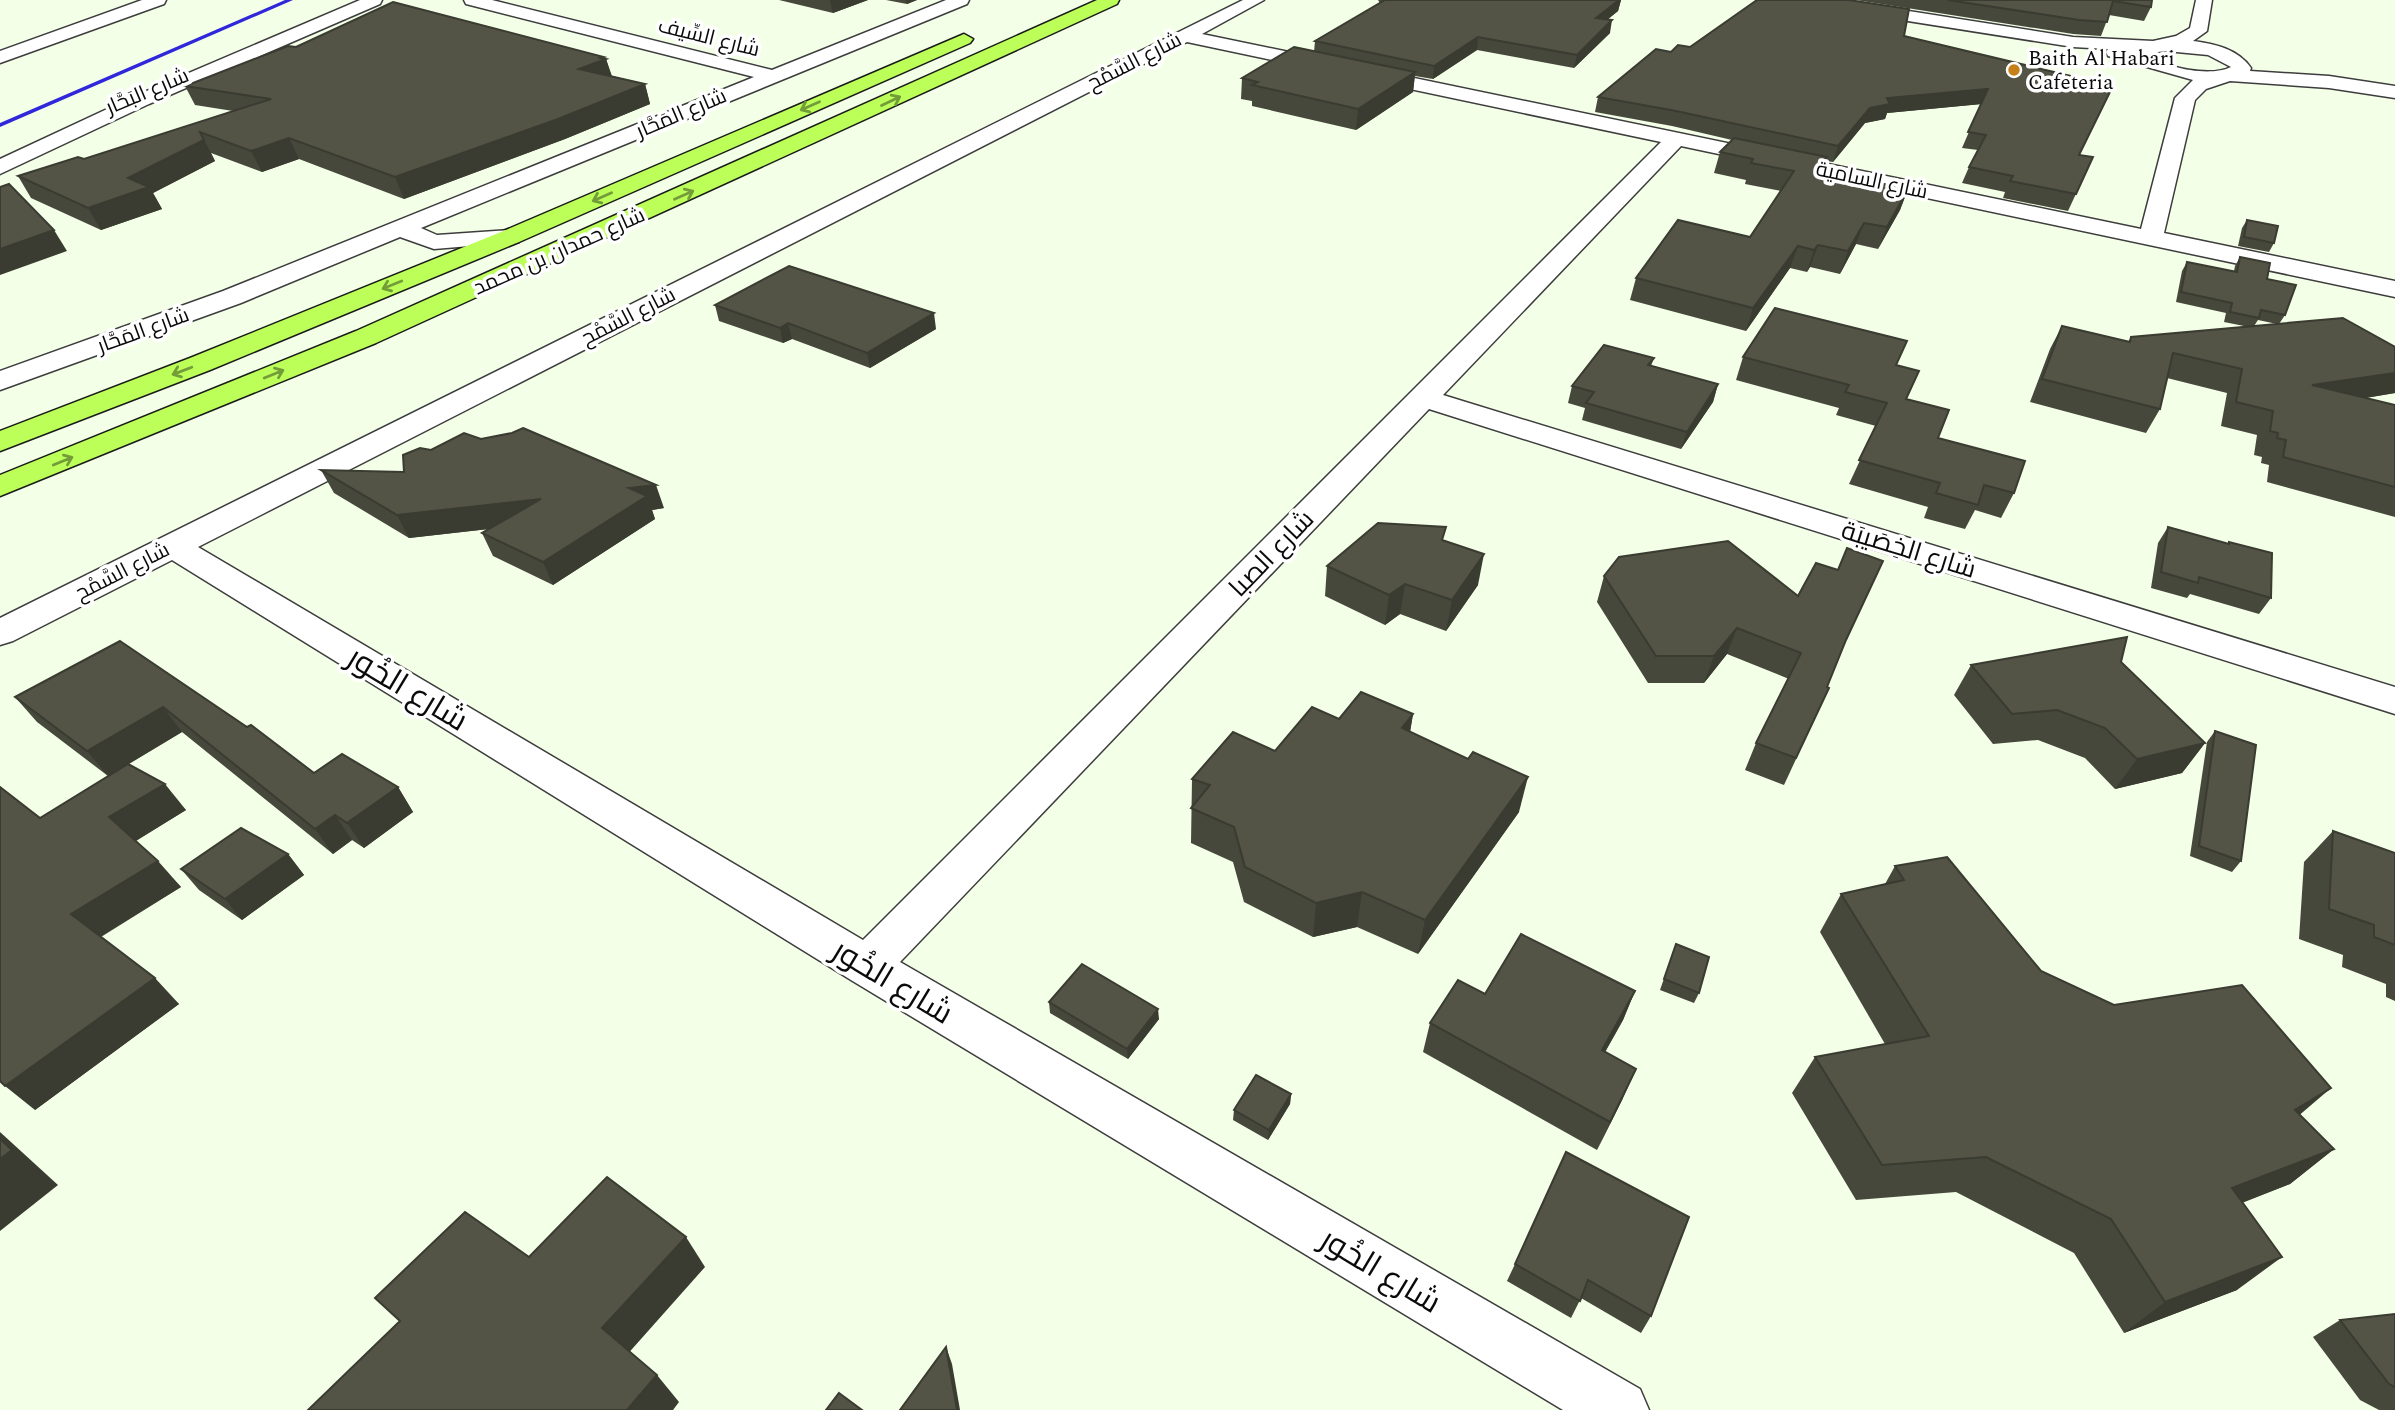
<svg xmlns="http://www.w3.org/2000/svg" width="2395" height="1410" font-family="Spectral,Cairo,serif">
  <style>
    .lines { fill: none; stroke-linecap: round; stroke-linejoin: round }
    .stream { fill: #3027da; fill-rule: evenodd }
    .minor-casing { stroke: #3d3d3d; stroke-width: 3 }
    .major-casing { stroke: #1b1b1b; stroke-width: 3 }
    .minor { fill: #fff; fill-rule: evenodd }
    .major { fill: #bbff58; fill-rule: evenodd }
    .wall { fill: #47483c; fill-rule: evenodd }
    .shaded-wall { fill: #3a3b31 }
    .building { fill: #535446; stroke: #3a3b31; stroke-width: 2 }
    .oneway { stroke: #749d39 }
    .poi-dot { fill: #c68017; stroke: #fff; stroke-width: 2.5 }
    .labels { text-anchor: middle; stroke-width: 7; stroke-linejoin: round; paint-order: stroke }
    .far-street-label { font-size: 21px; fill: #0a0a0a; stroke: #fff }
    .far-poi-label { font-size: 21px; fill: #0a0a0a; stroke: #fff; text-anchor: start }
    .street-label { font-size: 26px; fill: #0a0a0a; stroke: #fff }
    .near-street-label { font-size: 32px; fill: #0a0a0a; stroke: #fff }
  </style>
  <rect width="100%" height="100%" fill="#f4ffe8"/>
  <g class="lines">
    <polygon class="stream" points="285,0 293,0 0,127 0,123"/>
    <defs>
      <g id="minor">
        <polygon points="142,0 166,0 164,4 0,63 0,51"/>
        <polygon points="360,0 382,0 380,4 149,104 0,174 0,159 135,96"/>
        <polygon points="464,0 492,0 772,70 946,0 969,0 967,4 421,228 437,235 510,230 519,232 522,237 519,242 434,249 400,237 241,303 0,390 0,371 223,291 754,77 466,4"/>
        <path d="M1243,0H1264L1202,34L2141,229L2175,98L2193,80L2108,56L2106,52L2108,49L2073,47L1806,5L1798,0H1839L2073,37L2153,41L2176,36L2190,28L2196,0H2212L2207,31L2193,41C2215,44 2238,49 2251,68L2250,71L2329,76L2395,86V98L2329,88L2230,81L2206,89L2195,100L2164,233L2395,281V297L1681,146L1443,395L2395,687V714L1429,409L900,962L1640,1389L1649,1410H1563L851,980L172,560L13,641L0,645V618ZM1187,42L1661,142L863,940L198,547ZM2166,51L2208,55L2231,67C2211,77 2164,69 2150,53Z"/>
      </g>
      <g id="major">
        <polygon points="1097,0 1119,0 1117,4 376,343 0,496 0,475 356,331"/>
        <polygon points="964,34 973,39 970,43 519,242 210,370 0,451 0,431 190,358 501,232"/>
      </g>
    </defs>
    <use href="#minor" class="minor-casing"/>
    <use href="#major" class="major-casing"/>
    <use href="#minor" class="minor"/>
    <use href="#major" class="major"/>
  </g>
  <g class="wall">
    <polygon points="779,0 868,0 833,13"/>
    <polygon points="886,0 917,0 907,4"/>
    <polygon points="1378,0 1621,0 1618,11 1607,20 1610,33 1574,68 1477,50 1433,79 1415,76 1413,92 1356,130 1252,106 1252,101 1241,99 1242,78 1314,52 1315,41 1380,3"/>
    <polygon points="1856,0 2152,0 2151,7 2144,21 2109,15 2101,36 2073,34"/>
    <polygon points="1904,36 2070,80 2079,155 2093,157 2068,211 2003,198 2005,192 1962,183 1969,167 1978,150 1962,148 1981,104 1887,113 1885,119 1865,123 1833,162 1826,161 1822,171 1908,189 1900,210 1878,249 1856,244 1840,274 1810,267 1807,272 1790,268 1746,331 1630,300 1636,278 1750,237 1781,191 1745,184 1746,180 1714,173 1720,152 1732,140 1672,126 1595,112 1598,97 1671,52 1690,47"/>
    <polygon points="296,47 604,57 604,58 606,59 612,76 645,84 650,104 565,139 404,199 299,159 262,172 211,153 215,161 153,193 162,209 101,230 31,198 18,176 84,159 233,111 195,105 185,86"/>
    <polygon points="2247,220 2274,243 2269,252 2238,246 2242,228"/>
    <path d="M2240,257L2267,279L2285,315L2279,324L2395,393L2366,398L2395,405V517L2267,482L2269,465L2261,463L2262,457L2254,455L2257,435L2221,426L2227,393L2167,378L2160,409L2146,433L2030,402L2050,349L2062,326L2128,342L2131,337L2249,327L2224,322L2226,313L2176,302L2182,271L2187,262L2234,271L2235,266ZM2258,320L2277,324L2254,326Z"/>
    <polygon points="715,305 936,329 870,368 792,339 783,343 719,321"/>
    <polygon points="1743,357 1897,365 1906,399 1938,438 2014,493 2001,518 1975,510 1965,529 1924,518 1928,507 1849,484 1876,426 1836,415 1839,408 1736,380"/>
    <polygon points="1654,358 1651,366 1718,384 1713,402 1681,449 1582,420 1585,408 1568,403 1572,386"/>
    <polygon points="321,470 664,508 652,510 655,519 553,585 493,556 482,533 489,529 409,538 334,493"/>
    <polygon points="2168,527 2228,544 2229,542 2271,598 2259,614 2190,594 2187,598 2151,588 2158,543"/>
    <polygon points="1444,540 1478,585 1446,631 1400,614 1385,625 1325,596 1327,566"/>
    <polygon points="1604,576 1846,640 1827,687 1829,688 1784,785 1745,770 1756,743 1789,679 1727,654 1704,683 1648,683 1597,602"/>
    <polygon points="120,641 314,773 398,787 413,812 364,848 352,840 333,854 182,732 129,764 186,810 136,841 181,887 101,937 179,1004 35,1110 40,818 108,776 37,722 15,697"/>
    <polygon points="2121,662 2205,743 2182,773 2115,789 2085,758 2038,740 1993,744 1954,695 1971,665"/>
    <polygon points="1413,714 1410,732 1519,812 1418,954 1357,927 1313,937 1244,902 1233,862 1191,843 1192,779 1275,751 1339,719"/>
    <polygon points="2215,731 2241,861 2232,872 2190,856 2207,742"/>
    <polygon points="2333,831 2395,853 2395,1001 2386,997 2386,984 2342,967 2343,955 2299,939 2304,862"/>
    <polygon points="288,854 304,875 242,920 199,890 181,869"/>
    <polygon points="1895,866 2041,971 2299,1115 2334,1149 2290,1184 2242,1203 2237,1290 2124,1333 2074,1253 1956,1192 1856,1200 1792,1093 1815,1057 1885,1044 1820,932 1841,894 1885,884"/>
    <polygon points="1676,944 1699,993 1694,1003 1660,990"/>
    <polygon points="1635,991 1623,1020 1605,1052 1623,1098 1597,1150 1423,1052 1430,1023"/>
    <polygon points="1049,1002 1159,1019 1128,1059 1050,1013"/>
    <polygon points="1291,1094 1290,1104 1268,1140 1233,1120 1234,1110"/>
    <polygon points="1566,1152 1651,1316 1641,1333 1581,1298 1571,1318 1507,1281 1515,1264"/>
    <polygon points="2395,1314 2395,1410 2379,1410 2360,1400 2313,1337 2340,1320"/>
  </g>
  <g class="shaded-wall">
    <polygon points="830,0 868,0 833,13"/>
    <polygon points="906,0 917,0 907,4"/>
    <polygon points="1619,0 1621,0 1618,11 1593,31 1596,18"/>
    <polygon points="1612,20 1610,33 1574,68 1577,55"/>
    <polygon points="1478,37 1477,50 1433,79 1434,66"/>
    <polygon points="604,57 604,60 606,59 612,78 579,69"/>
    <polygon points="1415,72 1413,92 1356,130 1358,109"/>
    <polygon points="645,84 650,104 565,139 404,199 395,177"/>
    <polygon points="1988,89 1982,104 1887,113 1885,119 1865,123 1833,162 1838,146 1870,108 1887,98"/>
    <polygon points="200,132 215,161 153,193 162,209 101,230 88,208 128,178"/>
    <polygon points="289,138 299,159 262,172 251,151"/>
    <polygon points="1827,157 1820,178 1816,170"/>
    <polygon points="1908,189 1900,210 1878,249 1887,227"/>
    <polygon points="1864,223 1856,244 1840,274 1848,251"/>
    <polygon points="54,230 67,251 0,275 0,249"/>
    <polygon points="1818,245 1810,267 1807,272 1814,250"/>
    <polygon points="1798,246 1790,268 1746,331 1753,308"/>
    <polygon points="934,313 936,329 870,368 867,353"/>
    <polygon points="788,323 792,339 783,343 780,328"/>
    <polygon points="2395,373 2395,393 2296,409 2312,385"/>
    <polygon points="1718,384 1713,402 1681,449 1687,432"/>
    <polygon points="656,485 664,508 652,510 655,519 553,585 543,562 629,488"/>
    <polygon points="541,499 551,522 409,538 397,515"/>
    <polygon points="1484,554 1478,585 1446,631 1452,600"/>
    <polygon points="1405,584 1400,614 1385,625 1389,595"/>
    <polygon points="1737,628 1727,654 1704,683 1714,656"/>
    <polygon points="163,707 182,732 108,776 87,751"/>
    <polygon points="1413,714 1407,750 1402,728"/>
    <polygon points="2205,743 2182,773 2115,789 2137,759"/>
    <polygon points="1528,777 1519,812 1418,954 1425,920"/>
    <polygon points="165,784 186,810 132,843 109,817"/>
    <polygon points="398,787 413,812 364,848 347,823"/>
    <polygon points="335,815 352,840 333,854 315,829"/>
    <polygon points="288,854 304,875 242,920 225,899"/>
    <polygon points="158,861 181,887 96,939 71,914"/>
    <polygon points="1362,892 1357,927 1313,937 1316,903"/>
    <polygon points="155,978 179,1004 35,1110 5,1086"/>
    <polygon points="1635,991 1623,1020 1590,1079 1602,1050"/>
    <polygon points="1158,1009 1159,1019 1128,1059 1127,1049"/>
    <polygon points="1636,1069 1623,1098 1597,1150 1610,1122"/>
    <polygon points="2331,1088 2289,1124 2295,1110"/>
    <polygon points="1291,1094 1290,1104 1268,1140 1269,1130"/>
    <polygon points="0,1132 58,1185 0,1231"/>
    <polygon points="2334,1149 2290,1184 2191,1222 2232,1188"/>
    <polygon points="686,1237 705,1267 625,1357 602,1328"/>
    <polygon points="2282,1257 2237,1290 2124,1333 2165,1302"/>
    <polygon points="946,1347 952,1364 960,1410 957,1410"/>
    <polygon points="657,1375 679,1402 673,1410 627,1410"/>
  </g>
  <g class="building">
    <polygon points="1385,0 1619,0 1596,18 1612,20 1577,55 1478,37 1434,66 1315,41"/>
    <polygon points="1757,0 1849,0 1909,9 1904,36 2071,76 2070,80 2111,90 2079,155 2093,157 2076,194 2010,181 2013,176 1969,167 1986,135 1968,132 1988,89 1887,98 1890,104 1870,108 1838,146 1676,111 1598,97 1656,49 1671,52 1678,45 1690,47"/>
    <polygon points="1948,0 2152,0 2151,7 2113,1 2107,22 2079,20"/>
    <polygon points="393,2 604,57 601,58 606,59 579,69 645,84 558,119 395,177 289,138 251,151 200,132 204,140 128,178 149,187 88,208 18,176 78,157 84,159 271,99 185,86 288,46 296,47"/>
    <polygon points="1294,47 1415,72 1358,109 1252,85 1258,82 1242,78"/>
    <polygon points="1734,138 1827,157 1816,170 1908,189 1887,227 1864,223 1848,251 1818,245 1814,250 1798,246 1753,308 1636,278 1678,220 1750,237 1794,171 1751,163 1753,159 1720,152"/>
    <polygon points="9,184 54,230 0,249 0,187"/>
    <polygon points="2247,220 2278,226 2274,243 2244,237"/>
    <polygon points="2240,257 2270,263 2267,279 2296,285 2285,315 2261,310 2259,318 2230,312 2232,303 2181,292 2187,262 2237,272"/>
    <polygon points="789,266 934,313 867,353 788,323 780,328 715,305"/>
    <polygon points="1775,308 1907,341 1896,365 1919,371 1906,399 1949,410 1938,438 2025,461 2014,493 1984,485 1978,505 1936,493 1940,483 1859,460 1887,403 1845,392 1849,385 1743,357"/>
    <polygon points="2343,318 2395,347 2395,373 2312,385 2395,405 2395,487 2283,457 2286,440 2277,438 2278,433 2270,431 2273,411 2236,402 2242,369 2173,353 2160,409 2042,379 2062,326 2130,342 2131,337"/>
    <polygon points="1604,345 1654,358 1648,365 1718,384 1687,432 1586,403 1594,392 1572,386"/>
    <polygon points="523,428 656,485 629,488 647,496 543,562 482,533 541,499 397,515 321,470 404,472 403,455 420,448 431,450 464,433 481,439 512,433"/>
    <polygon points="1378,523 1446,527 1442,540 1484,554 1452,600 1405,584 1389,595 1327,566"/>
    <polygon points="2168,527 2229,544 2229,542 2272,553 2271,598 2199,577 2198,583 2161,572"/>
    <polygon points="1728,541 1798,596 1816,563 1838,570 1847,548 1883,561 1846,640 1827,687 1829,688 1796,758 1756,743 1801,653 1737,628 1714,656 1656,656 1604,576 1619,557"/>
    <polygon points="2127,637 2121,662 2205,743 2137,759 2105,728 2057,710 2012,714 1971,665"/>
    <polygon points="120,641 247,727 251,725 314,773 342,754 398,787 347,823 335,815 315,829 163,707 87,751 15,697"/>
    <polygon points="1361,692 1413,714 1402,728 1468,759 1473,752 1528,777 1425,920 1362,892 1316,903 1245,867 1234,827 1191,808 1210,785 1192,779 1233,732 1275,751 1312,707 1339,719"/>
    <polygon points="2215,731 2256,745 2241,861 2199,846"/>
    <polygon points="128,764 165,784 109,817 158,861 71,914 155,978 5,1086 0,1081 0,787 40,818"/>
    <polygon points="241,828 288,854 225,899 181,869"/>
    <polygon points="2333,831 2395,853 2395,945 2374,937 2374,925 2329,909"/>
    <polygon points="1947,857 2041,971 2114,1005 2242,985 2331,1088 2295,1110 2334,1149 2232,1188 2282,1257 2165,1302 2111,1219 1986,1157 1882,1165 1815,1057 1929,1036 1841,894 1904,880 1895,866"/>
    <polygon points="1521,934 1635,991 1602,1050 1636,1069 1610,1122 1430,1023 1458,980 1485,994"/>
    <polygon points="1676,944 1709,957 1699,993 1664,979"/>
    <polygon points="1082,964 1158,1009 1127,1049 1049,1002"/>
    <polygon points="1256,1075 1291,1094 1269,1130 1234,1110"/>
    <polygon points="0,1139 12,1150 0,1159"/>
    <polygon points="1566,1152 1689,1217 1651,1316 1588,1280 1580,1301 1515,1264"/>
    <polygon points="607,1177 686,1237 602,1328 657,1375 627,1410 308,1410 400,1321 375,1298 465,1212 529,1257"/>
    <polygon points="2395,1314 2395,1387 2389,1384 2340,1320"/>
    <polygon points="946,1347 957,1410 900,1410"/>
    <polygon points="839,1393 862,1410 826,1410"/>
  </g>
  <defs><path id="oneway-shaft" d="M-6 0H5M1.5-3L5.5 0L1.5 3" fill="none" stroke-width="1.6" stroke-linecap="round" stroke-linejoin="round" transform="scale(1.75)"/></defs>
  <g class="oneway">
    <use href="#oneway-shaft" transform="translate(891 101) rotate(-25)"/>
    <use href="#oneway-shaft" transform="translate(810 106) rotate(156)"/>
    <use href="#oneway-shaft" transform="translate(684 195) rotate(-24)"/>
    <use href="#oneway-shaft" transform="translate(602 197) rotate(156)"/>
    <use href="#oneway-shaft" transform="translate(392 285) rotate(158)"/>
    <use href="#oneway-shaft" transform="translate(182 371) rotate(159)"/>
    <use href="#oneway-shaft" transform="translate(274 374) rotate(-22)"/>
    <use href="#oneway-shaft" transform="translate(63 461) rotate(-22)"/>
  </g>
  <circle class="poi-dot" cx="2014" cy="70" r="7"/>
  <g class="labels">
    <g class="far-street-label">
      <text transform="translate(709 37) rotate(14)" y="7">شارع السِّيف</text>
      <text transform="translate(1134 61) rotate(-27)" y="7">شارع السَّمْح</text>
      <text transform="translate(147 91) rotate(-23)" y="7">شارع البَحَّار</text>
      <text transform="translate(681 113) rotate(-23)" y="7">شارع المَحَّار</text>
      <text transform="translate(1872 180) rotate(12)" y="7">شارع السامية</text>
      <text transform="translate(559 251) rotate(-24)" y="7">شارع حمدان بن محمد</text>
      <text transform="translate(628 316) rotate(-27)" y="7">شارع السَّمْح</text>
      <text transform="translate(143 330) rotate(-20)" y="7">شارع المَحَّار</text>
      <text transform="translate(122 571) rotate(-27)" y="7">شارع السَّمْح</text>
    </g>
    <g class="far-poi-label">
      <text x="2028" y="65">Baith Al Habari<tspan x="2028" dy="24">Cafeteria</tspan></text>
    </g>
    <g class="street-label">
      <text transform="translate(1909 549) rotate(17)" y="9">شارع الخِصَيبَة</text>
      <text transform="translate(1271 553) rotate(-46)" y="9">شارع الصبا</text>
    </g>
    <g class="near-street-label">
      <text transform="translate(408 688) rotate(31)" y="11">شارع الخُور</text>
      <text transform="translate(893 981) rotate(31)" y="11">شارع الخُور</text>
      <text transform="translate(1381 1270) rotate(31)" y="11">شارع الخُور</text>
    </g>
  </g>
</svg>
